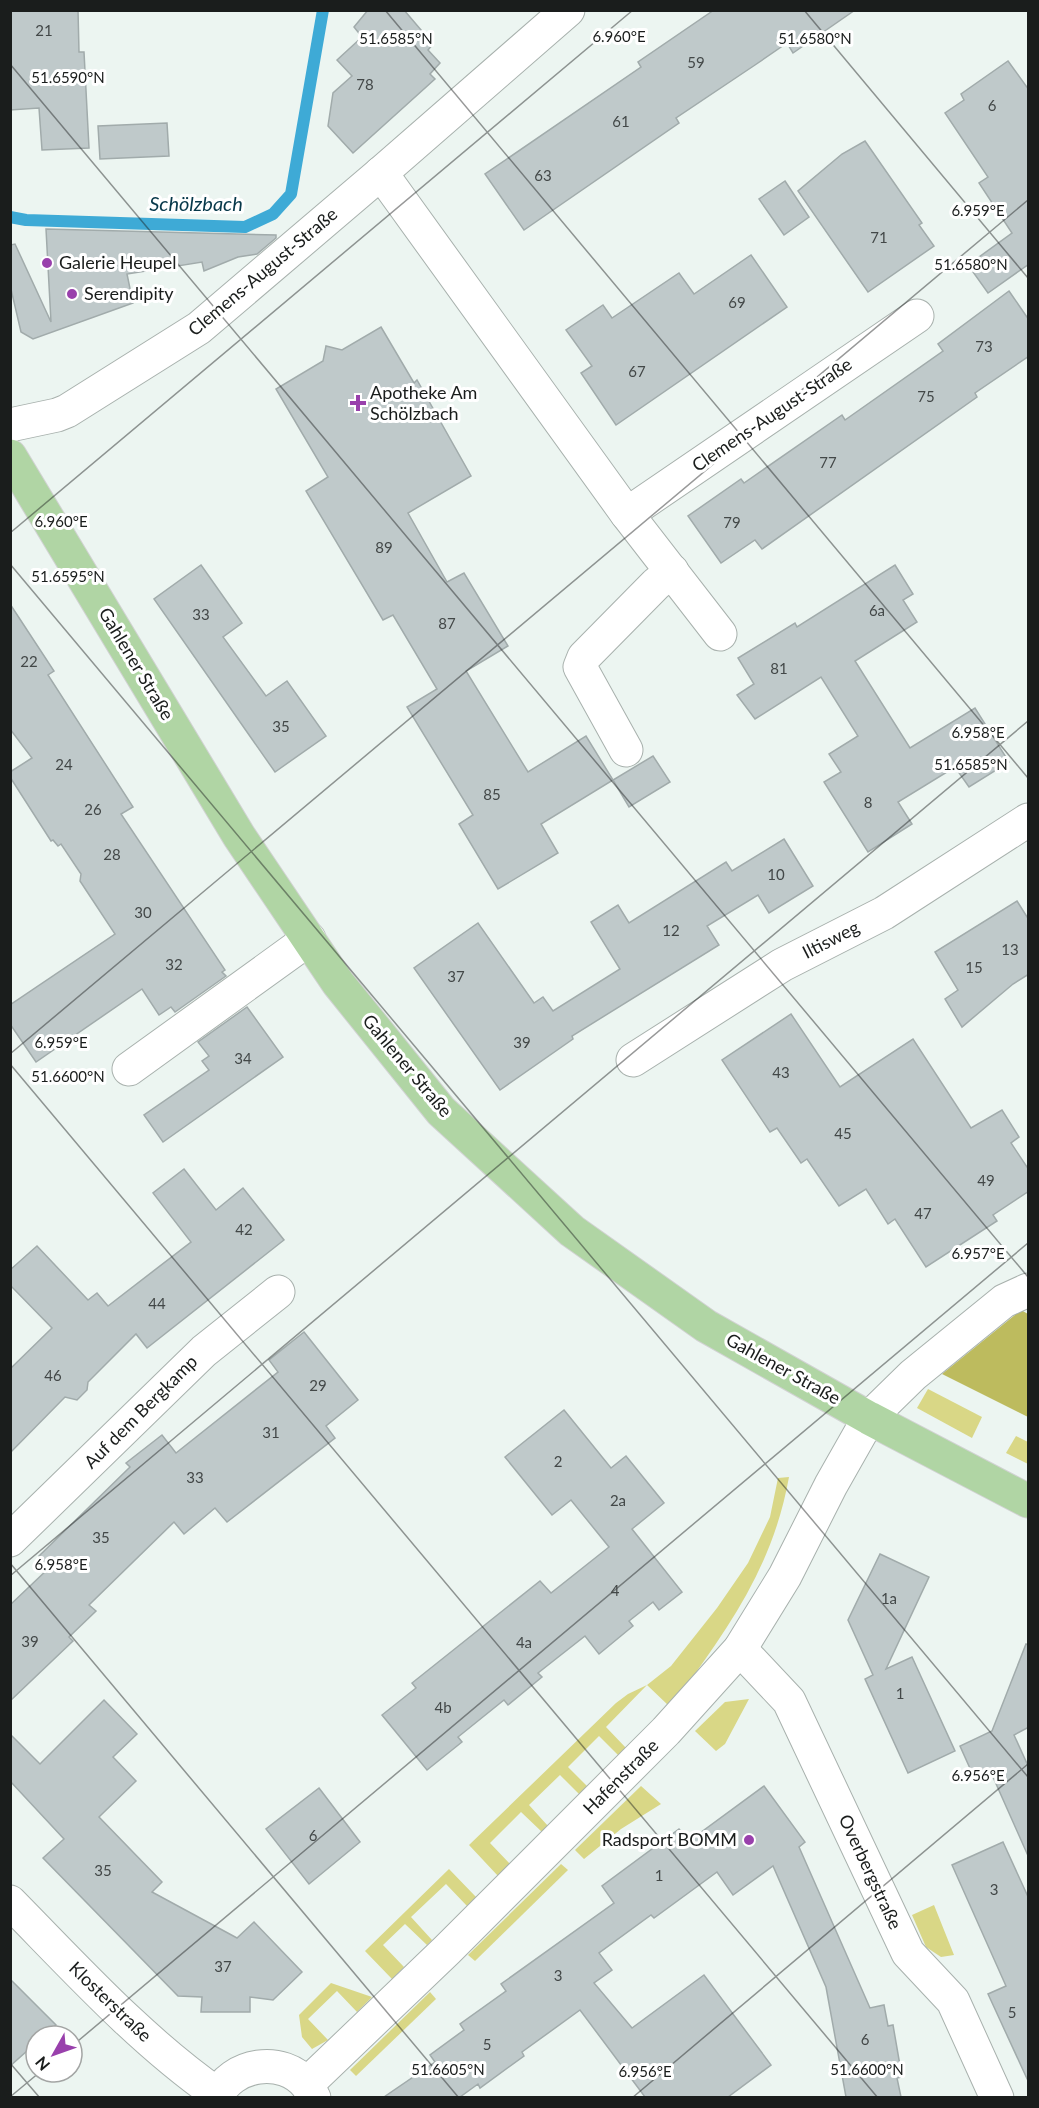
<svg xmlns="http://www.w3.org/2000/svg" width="1039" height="2108" font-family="Lato,sans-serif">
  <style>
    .green { fill: #d9d786 }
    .forest { fill: #bdbb5e }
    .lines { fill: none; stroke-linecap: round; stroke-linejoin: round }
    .stream { stroke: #3eaad6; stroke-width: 12 }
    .building { fill: #bfc9ca; stroke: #a1abab; stroke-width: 1.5 }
    .minor-casing { stroke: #a8b1ad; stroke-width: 35 }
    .major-casing { stroke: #d1d2d2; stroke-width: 35 }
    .minor { stroke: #fff; stroke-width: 33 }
    .major { stroke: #b0d5a4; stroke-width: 33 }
    .ticks { fill: none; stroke: #1a1d1c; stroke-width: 1.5; stroke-opacity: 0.45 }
    .poi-dot { fill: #9940ac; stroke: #fff; stroke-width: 2 }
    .labels { text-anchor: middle; stroke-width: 6; stroke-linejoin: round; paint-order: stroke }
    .number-label { font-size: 15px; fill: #434848 }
    .poi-label { font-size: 18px; fill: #1a1d1c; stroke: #fff; text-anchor: start }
    .street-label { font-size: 18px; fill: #1a1d1c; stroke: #fff }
    .water-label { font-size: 20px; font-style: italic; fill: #07384a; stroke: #fff }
    .ticks-label { font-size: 15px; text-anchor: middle; fill: #1a1d1c; stroke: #fff; stroke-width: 6; stroke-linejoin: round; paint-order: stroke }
  </style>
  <rect width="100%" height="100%" fill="#ecf5f1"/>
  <g class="green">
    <polygon points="928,1389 982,1417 972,1438 917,1408"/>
    <polygon points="1016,1436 1028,1442 1028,1464 1006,1453"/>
    <path d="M789,1477C773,1566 730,1625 679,1696L669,1706L647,1685L606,1727L626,1748L619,1756L599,1736L568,1767L588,1787L580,1795L560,1775L529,1805L548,1826L542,1832L521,1812L490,1843L510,1864L498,1876L469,1845L616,1703L628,1694L647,1685L671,1666L717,1608L748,1563L770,1517L778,1478Z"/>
    <polygon points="749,1699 725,1744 716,1751 695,1731 725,1702"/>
    <polygon points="641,1786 661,1804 621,1829 584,1859 575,1850"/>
    <polygon points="561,1864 568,1870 475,1961 468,1955"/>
    <polygon points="449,1869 476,1897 467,1906 446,1884 411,1917 432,1940 427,1945 405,1924 383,1945 404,1967 392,1979 365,1951"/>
    <polygon points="934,1905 954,1955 941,1957 926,1947 912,1915"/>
    <polygon points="331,1983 372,1997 357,2012 337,1991 308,2019 328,2040 312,2049 302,2037 299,2015"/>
    <polygon points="430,1992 436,1999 356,2076 350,2070"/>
  </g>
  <polygon class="forest" points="1021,1310 1028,1314 1028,1417 942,1374"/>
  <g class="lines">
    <polyline class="stream" points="10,217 26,220 245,227 273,214 291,194 323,10"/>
  </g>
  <g class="building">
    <polygon points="10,10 78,10 79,52 84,52 89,148 42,150 39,108 10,110"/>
    <polygon points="368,10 404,10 433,44 428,50 440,63 430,74 435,79 353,153 328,126 333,93 352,76 337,60 362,37 354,27"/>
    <polygon points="714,10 855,10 793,53 787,43 755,65 676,118 679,123 524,230 485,174 641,67 638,62"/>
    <polygon points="1008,61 1029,90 1029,264 988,293 968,265 1012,233 979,183 988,177 945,113 964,100 961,94"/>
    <polygon points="167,123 169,156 100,159 98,126"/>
    <polygon points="865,141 922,223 919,225 934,246 868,292 798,191 842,154"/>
    <polygon points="785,181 809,217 784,235 759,199"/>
    <polygon points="46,229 276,235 276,238 257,254 238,257 204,271 202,262 127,274 133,303 33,339 21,332 10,285 10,245 15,244 51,322"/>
    <polygon points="751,255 787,307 616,425 581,373 592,366 566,330 603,305 612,318 679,273 694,294"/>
    <polygon points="1009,291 1029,320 1029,356 975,393 977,397 762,549 755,540 721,563 688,516 741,479 744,483 842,415 845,420 943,351 938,344"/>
    <polygon points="381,327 414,383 417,380 471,476 408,513 447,582 464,573 508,646 466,671 528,772 586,736 613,780 541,824 558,853 498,889 459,824 473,815 407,707 437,689 393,615 383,620 306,491 328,477 276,389 323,361 326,346 342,350"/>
    <polygon points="201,565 242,623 223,637 266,696 287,681 326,736 275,772 154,599"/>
    <polygon points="895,565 913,594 903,600 917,622 855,661 910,748 975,708 1009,762 969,787 955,767 898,802 912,824 868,852 824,782 841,772 829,754 858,736 821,677 755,719 737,695 754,684 738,658 795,623 797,627"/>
    <polygon points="10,604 54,671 48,675 133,807 121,814 225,970 222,972 226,976 175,1012 171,1007 159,1015 142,989 36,1062 10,1024 10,1005 115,934 80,881 81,874 61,844 58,846 53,840 51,841 10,777 10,772 32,758 10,729"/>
    <polygon points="653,756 670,782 629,807 613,780"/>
    <polygon points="784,839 813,886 769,913 758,895 707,926 719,945 572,1036 573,1039 500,1090 414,968 478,923 534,1003 543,997 553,1011 620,969 591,922 618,905 629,923 726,862 732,871"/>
    <polygon points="1017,901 1029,920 1029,974 1013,984 962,1027 945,999 958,990 935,952"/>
    <polygon points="247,1007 283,1057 163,1142 144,1115 209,1070 202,1061 209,1056 198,1042"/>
    <polygon points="791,1014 840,1087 913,1039 971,1128 1002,1110 1019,1137 1011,1143 1029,1170 1029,1191 993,1215 997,1221 926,1267 895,1219 888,1224 866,1189 839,1206 807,1159 801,1163 777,1128 770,1132 722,1060"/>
    <polygon points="184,1169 216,1210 243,1188 284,1240 147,1348 136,1334 88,1382 87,1390 77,1400 65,1397 10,1453 10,1369 52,1328 10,1285 10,1270 37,1246 88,1300 97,1293 108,1306 191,1242 153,1193"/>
    <polygon points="304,1332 358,1400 326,1426 335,1438 227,1522 215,1508 184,1534 174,1522 89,1605 96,1611 69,1637 73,1641 10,1701 10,1605 50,1567 39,1556 130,1467 126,1463 162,1435 176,1453 278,1372 269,1360"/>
    <polygon points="564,1410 611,1468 626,1456 664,1503 632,1529 682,1592 659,1610 653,1602 629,1621 633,1626 599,1654 585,1636 538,1673 542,1677 508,1705 504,1700 458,1737 462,1742 427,1770 382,1715 416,1688 412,1683 540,1581 551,1593 609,1547 571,1500 552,1515 505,1457"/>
    <polygon points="880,1554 929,1577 886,1669 912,1657 955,1751 908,1773 865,1679 873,1675 848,1620"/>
    <polygon points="1026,1644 1029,1645 1029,1727 1014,1735 1029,1768 1029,1858 989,1768 973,1775 960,1746 992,1731"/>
    <polygon points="104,1700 137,1734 113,1757 136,1781 99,1817 162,1882 152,1892 237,1938 254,1922 302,1972 273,2000 250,1997 250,2012 201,2012 202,1997 178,1996 43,1858 64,1839 10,1781 10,1734 40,1764"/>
    <polygon points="764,1786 805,1842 799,1847 870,2008 884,2005 888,2026 893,2025 902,2077 897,2078 901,2097 846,2097 826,1987 773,1866 733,1895 717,1872 654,1918 651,1915 599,1953 612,1970 594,1983 632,2028 704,1975 771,2065 728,2097 645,2097 580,2010 522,2052 524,2056 480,2088 478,2084 460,2097 384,2097 435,2062 430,2055 464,2030 460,2024 506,1991 501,1984 614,1903 602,1886 679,1829 689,1841"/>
    <polygon points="319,1788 360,1842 309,1884 266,1829"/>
    <polygon points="1003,1842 1029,1899 1029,2083 988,1994 1006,1986 952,1865"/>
    <polygon points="10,1979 56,2025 44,2036 36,2036 36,2043 10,2066"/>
  </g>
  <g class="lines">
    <defs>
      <g id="minor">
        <polyline points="381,173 627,514 720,634"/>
        <polyline points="10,425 57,415 67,411 199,328 381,173 568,10"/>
        <polyline points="627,514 917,316"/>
        <polyline points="626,750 580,667 584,657 656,584 672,571"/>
        <polyline points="633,1060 782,965 884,913 1028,820"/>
        <polyline points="129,1069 309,939"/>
        <polyline points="10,1540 204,1351 278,1292"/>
        <polyline points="740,1649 789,1701 908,1953 953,2001 997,2098"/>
        <path d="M10,1902C76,1969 140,2040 217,2094"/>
        <polyline points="307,2084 447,1950 666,1731 740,1649 785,1576 831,1485 869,1418 913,1375 1004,1301 1028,1290"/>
        <path d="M216,2098C231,2063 283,2055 307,2085C310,2089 312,2094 314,2098"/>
      </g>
      <polyline id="major" points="10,456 239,836 338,983 441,1111 572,1231 706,1326 869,1418 1028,1501"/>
    </defs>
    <use href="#minor" class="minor-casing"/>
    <use href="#major" class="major-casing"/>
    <use href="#minor" class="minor"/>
    <use href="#major" class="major"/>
  </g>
  <path class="ticks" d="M385,10L1028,778M804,10L1028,278M10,11L11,10M10,64L1028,1277M10,533L633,10M10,564L1028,1777M10,1054L1028,200M10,1064L878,2098M10,1563L459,2098M10,1576L1028,721M72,2046L1028,1243M10,2063L40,2098M10,2097L40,2072M632,2098L1028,1764"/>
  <g class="poi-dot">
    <circle cx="47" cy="263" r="6"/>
    <circle cx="72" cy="294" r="6"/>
    <path d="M355 394h6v6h6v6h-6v6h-6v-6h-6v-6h6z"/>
    <circle cx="749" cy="1840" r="6"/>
  </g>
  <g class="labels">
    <g class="number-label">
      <text x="44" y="36">21</text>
      <text x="696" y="68">59</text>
      <text x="365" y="90">78</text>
      <text x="992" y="111">6</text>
      <text x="621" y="127">61</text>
      <text x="543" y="181">63</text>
      <text x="879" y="243">71</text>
      <text x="737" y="308">69</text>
      <text x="984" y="352">73</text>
      <text x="637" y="377">67</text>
      <text x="926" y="402">75</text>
      <text x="828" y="468">77</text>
      <text x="732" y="528">79</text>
      <text x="384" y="553">89</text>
      <text x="877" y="616">6a</text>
      <text x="201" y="620">33</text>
      <text x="447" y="629">87</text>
      <text x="29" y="667">22</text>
      <text x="779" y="674">81</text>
      <text x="281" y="732">35</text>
      <text x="64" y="770">24</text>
      <text x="492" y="800">85</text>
      <text x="868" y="808">8</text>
      <text x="93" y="815">26</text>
      <text x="112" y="860">28</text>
      <text x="776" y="880">10</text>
      <text x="143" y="918">30</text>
      <text x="671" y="936">12</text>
      <text x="1010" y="955">13</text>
      <text x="174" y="970">32</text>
      <text x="974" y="973">15</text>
      <text x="456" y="982">37</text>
      <text x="522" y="1048">39</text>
      <text x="243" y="1064">34</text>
      <text x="781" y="1078">43</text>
      <text x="843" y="1139">45</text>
      <text x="986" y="1186">49</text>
      <text x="923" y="1219">47</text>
      <text x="244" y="1235">42</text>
      <text x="157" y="1309">44</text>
      <text x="53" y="1381">46</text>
      <text x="318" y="1391">29</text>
      <text x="271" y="1438">31</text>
      <text x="558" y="1467">2</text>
      <text x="195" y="1483">33</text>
      <text x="618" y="1506">2a</text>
      <text x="101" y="1543">35</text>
      <text x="615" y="1596">4</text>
      <text x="889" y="1604">1a</text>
      <text x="30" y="1647">39</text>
      <text x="524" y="1648">4a</text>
      <text x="900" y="1699">1</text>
      <text x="443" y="1713">4b</text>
      <text x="313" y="1841">6</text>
      <text x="103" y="1876">35</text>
      <text x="659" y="1881">1</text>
      <text x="994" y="1895">3</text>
      <text x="223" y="1972">37</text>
      <text x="558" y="1981">3</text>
      <text x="1012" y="2018">5</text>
      <text x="865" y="2045">6</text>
      <text x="487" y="2050">5</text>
    </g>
    <g class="poi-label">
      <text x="59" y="269">Galerie Heupel</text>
      <text x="84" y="300">Serendipity</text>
      <text x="370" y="399">Apotheke Am<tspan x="370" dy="21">Schölzbach</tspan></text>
      <text x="737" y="1846" text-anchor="end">Radsport BOMM</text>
    </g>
    <g class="street-label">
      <text transform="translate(263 272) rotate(-40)" y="6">Clemens-August-Straße</text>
      <text transform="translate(772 415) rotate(-34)" y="6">Clemens-August-Straße</text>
      <text transform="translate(136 664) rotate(59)" y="6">Gahlener Straße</text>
      <text transform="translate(831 940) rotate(-27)" y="6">Iltisweg</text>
      <text transform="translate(407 1066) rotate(50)" y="6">Gahlener Straße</text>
      <text transform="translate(783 1369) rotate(29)" y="6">Gahlener Straße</text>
      <text transform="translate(141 1412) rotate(-45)" y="6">Auf dem Bergkamp</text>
      <text transform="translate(621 1777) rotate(-45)" y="6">Hafenstraße</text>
      <text transform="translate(870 1872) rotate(65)" y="6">Overbergstraße</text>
      <text transform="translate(110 2002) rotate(44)" y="6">Klosterstraße</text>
    </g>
    <g class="water-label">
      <text x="196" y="211">Schölzbach</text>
    </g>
  </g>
  <g class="ticks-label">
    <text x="619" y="42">6.960°E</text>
    <text x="396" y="44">51.6585°N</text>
    <text x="815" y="44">51.6580°N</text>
    <text x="68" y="83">51.6590°N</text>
    <text x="978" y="216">6.959°E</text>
    <text x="971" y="270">51.6580°N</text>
    <text x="61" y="527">6.960°E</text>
    <text x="68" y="582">51.6595°N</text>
    <text x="978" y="738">6.958°E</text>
    <text x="971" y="770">51.6585°N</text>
    <text x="61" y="1048">6.959°E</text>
    <text x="68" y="1082">51.6600°N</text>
    <text x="978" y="1259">6.957°E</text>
    <text x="61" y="1570">6.958°E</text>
    <text x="978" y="1781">6.956°E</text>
    <text x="448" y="2075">51.6605°N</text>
    <text x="867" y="2075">51.6600°N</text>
    <text x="645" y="2077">6.956°E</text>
  </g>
  <rect width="1039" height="2108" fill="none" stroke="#1a1d1c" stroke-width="24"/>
  <g transform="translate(54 2054) rotate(230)"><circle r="28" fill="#ffffff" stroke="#a3a5a4" stroke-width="1.5"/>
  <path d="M0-4.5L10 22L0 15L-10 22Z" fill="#9940ac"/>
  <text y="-9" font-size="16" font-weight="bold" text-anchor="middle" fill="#1a1d1c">N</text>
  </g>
</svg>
